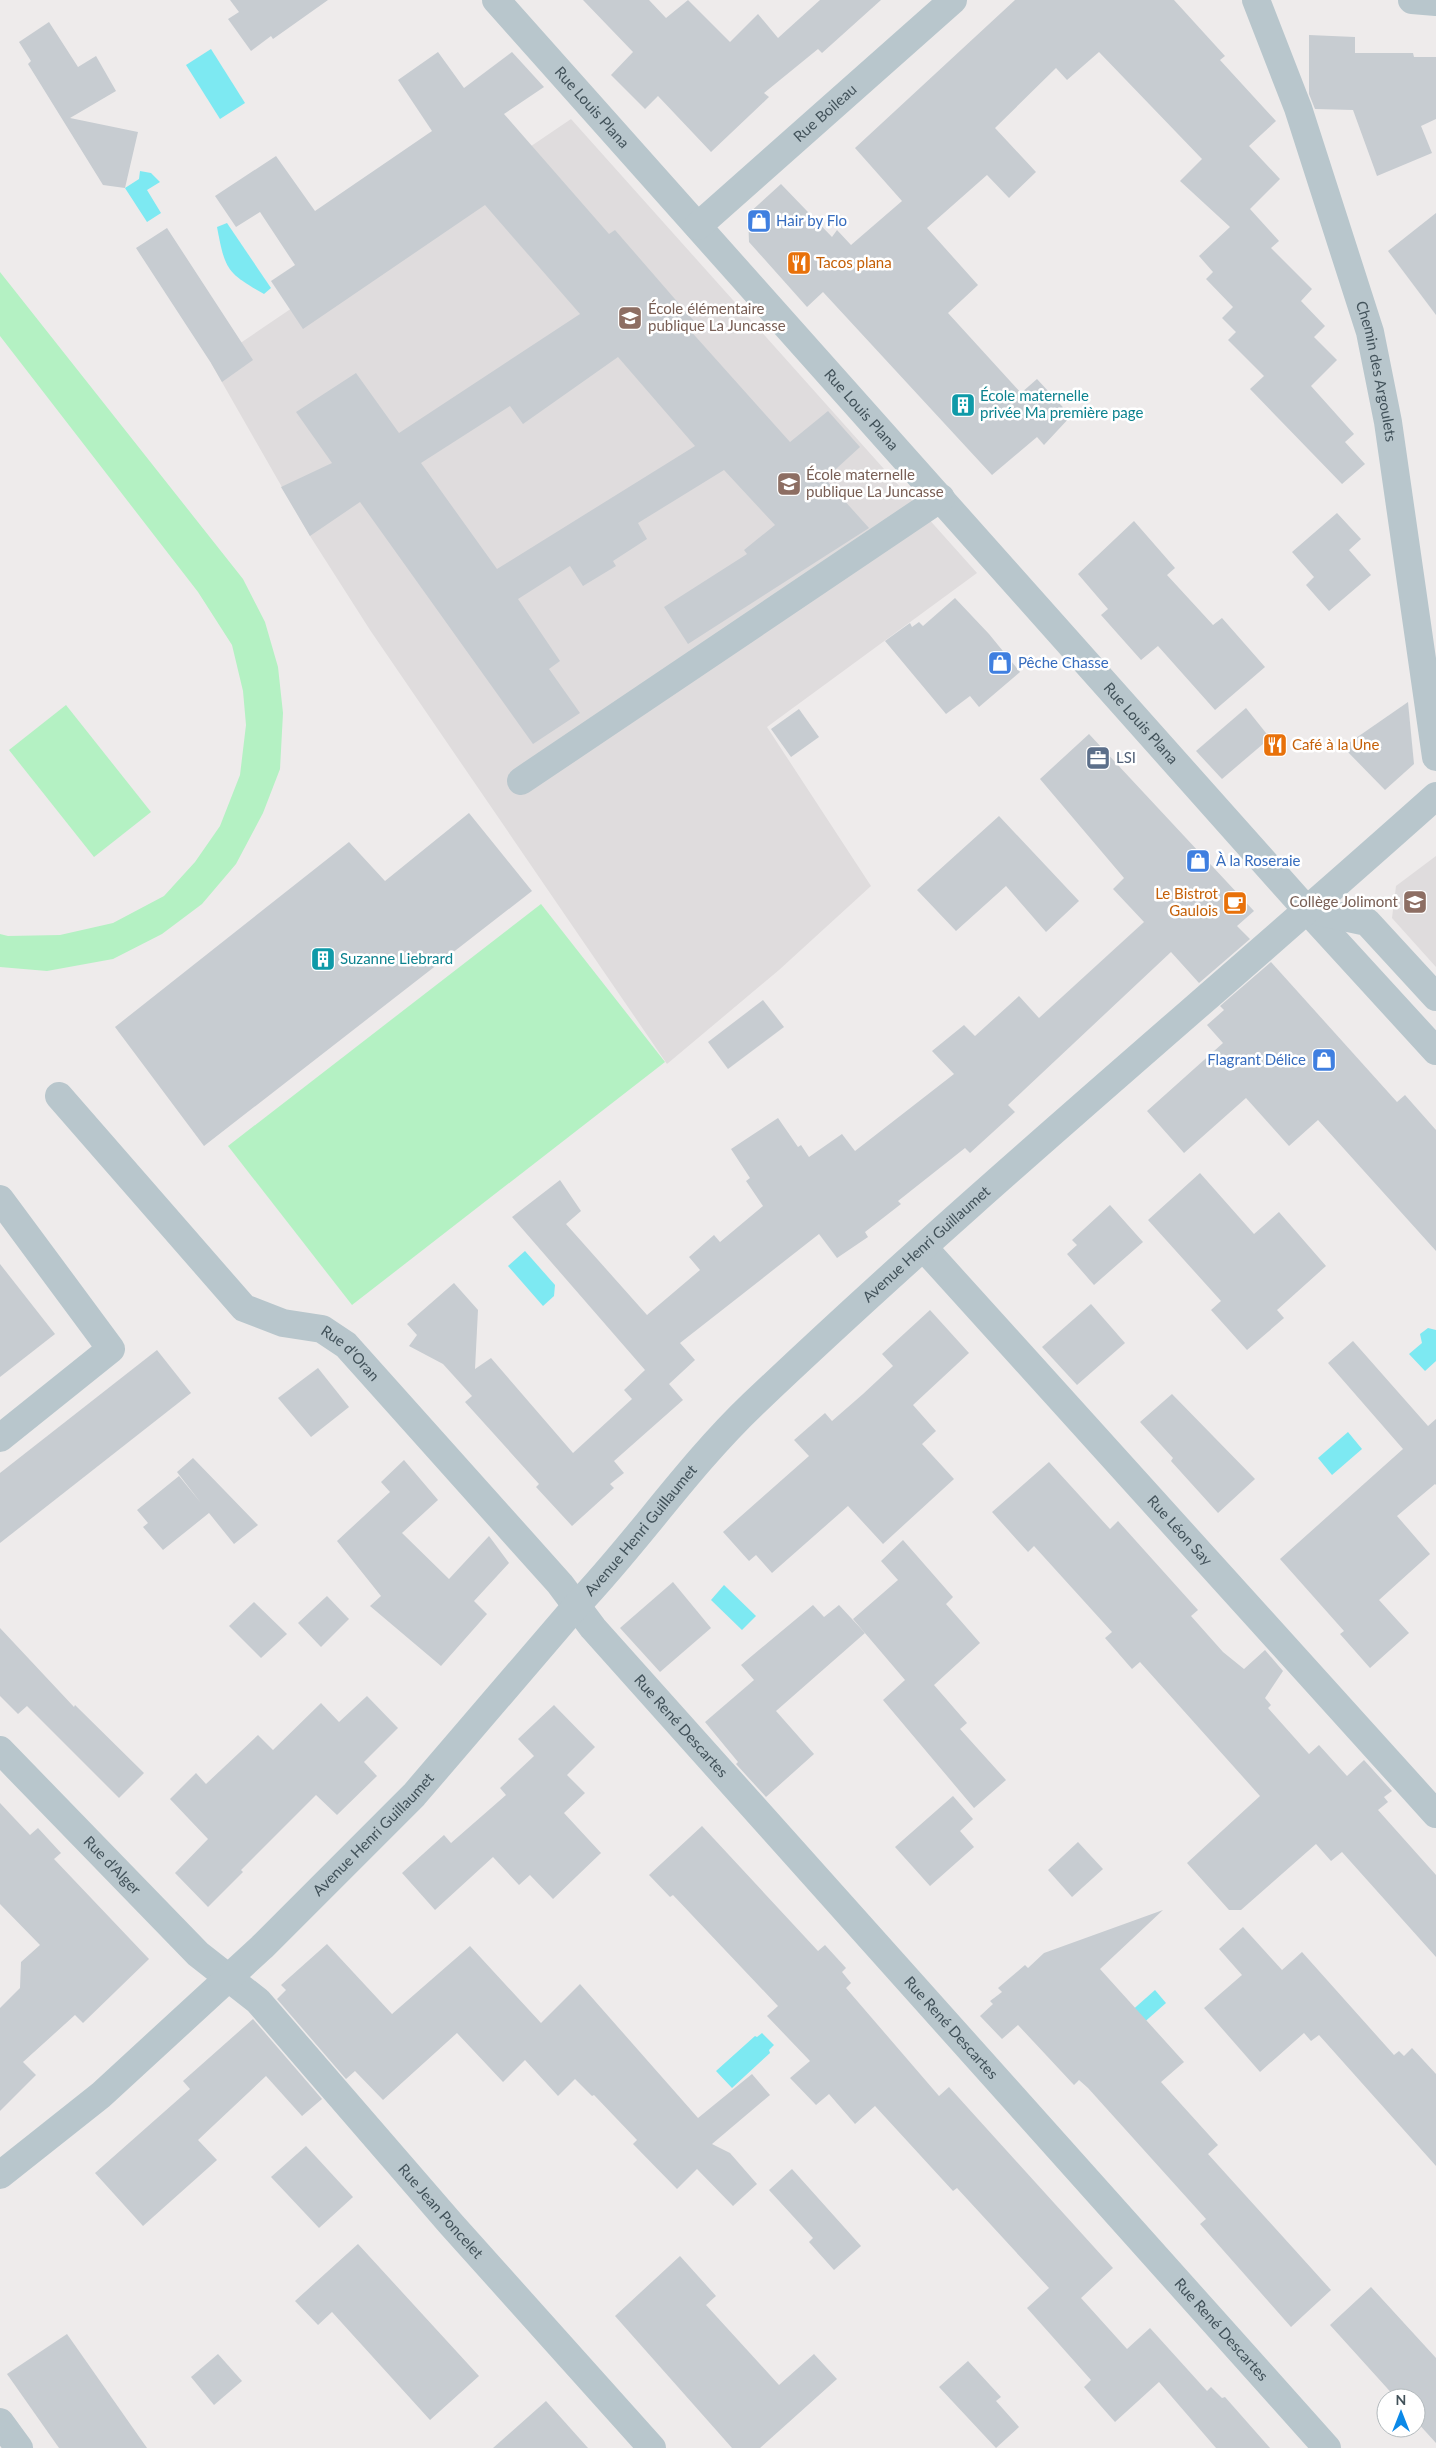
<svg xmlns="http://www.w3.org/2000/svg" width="1436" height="2448" font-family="Lato,sans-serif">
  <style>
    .education { fill: #dfdcdd }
    .pitch { fill: #b4f1c3 }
    .water { fill: #7de9f2 }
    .building { fill: #c7ccd1; fill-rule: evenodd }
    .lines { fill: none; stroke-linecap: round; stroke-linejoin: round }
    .minor { stroke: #b8c6cc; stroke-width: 28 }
    .labels { text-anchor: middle; stroke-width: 5; stroke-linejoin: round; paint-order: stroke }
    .street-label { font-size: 15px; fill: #42525a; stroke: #fff }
    .shop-label { font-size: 15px; fill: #366cbe; stroke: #fff; text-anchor: start }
    .food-label { font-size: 15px; fill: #c56008; stroke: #fff; text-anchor: start }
    .education-label { font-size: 15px; fill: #785e54; stroke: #fff; text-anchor: start }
    .culture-label { font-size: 15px; fill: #0d838f; stroke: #fff; text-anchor: start }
    .service-label { font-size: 15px; fill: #4e5e75; stroke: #fff; text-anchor: start }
  </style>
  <rect width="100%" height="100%" fill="#eeebeb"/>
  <g class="education">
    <polygon points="571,119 977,573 767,727 871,886 779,970 667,1064 370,630 310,536 211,363"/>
    <polygon points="1436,856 1436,967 1392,918 1396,886"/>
  </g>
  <g class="pitch">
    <polygon points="0,272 243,579 265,622 278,667 283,713 280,769 263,813 236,864 202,904 162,934 113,959 47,971 0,967 0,934 8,936 60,935 113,923 164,896 195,862 220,826 240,775 246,725 243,691 232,645 198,592 0,336"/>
    <polygon points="66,705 151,812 94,857 9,750"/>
    <polygon points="541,904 665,1062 352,1305 228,1146"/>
  </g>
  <g class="water">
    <polygon points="211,49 245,103 220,119 186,65"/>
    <polygon points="140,171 151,173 160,182 147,190 161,213 147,222 125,188 139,179"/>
    <path d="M227,223L271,288L264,294C227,273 225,270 217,227Z"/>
    <polygon points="525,1251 555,1285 554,1296 543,1306 508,1266"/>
    <polygon points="1428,1328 1436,1330 1436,1361 1425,1371 1409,1354 1422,1343 1420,1334"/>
    <polygon points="1348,1432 1362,1449 1332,1475 1318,1458"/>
    <polygon points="724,1585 756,1616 742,1630 711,1600"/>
    <polygon points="1155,1990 1166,2003 1132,2033 1120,2021"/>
    <polygon points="762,2033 774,2045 769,2050 770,2053 732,2088 716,2071 755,2036 757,2037"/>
  </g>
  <g class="building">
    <polygon points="230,0 328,0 273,39 271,36 251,51 228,19 239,12"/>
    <polygon points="583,0 649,0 666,18 688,0 730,42 758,14 778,38 820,0 881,0 822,53 818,49 764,93 769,97 711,152 658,96 645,109 611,75 633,52"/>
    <polygon points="1015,0 1174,0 1225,56 1220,60 1276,121 1249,146 1280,179 1250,209 1279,241 1271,248 1312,289 1301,301 1325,326 1314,337 1337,360 1311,386 1354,434 1345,442 1365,464 1342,484 1250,389 1264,376 1228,340 1236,332 1222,318 1233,307 1206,279 1213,272 1199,256 1230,227 1180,181 1202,159 1099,52 1067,80 1056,68 995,128 1036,172 1009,198 987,175 927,228 978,285 948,313 1021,393 1037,379 1071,416 1044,445 1037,437 992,475 823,292 807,307 749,242 748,214 781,184 832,237 837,230 851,245 902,201 855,148"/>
    <polygon points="49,22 78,67 96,56 116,91 70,118 138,132 125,188 103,185 28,64 31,61 19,42"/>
    <polygon points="1309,35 1355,37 1355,53 1413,53 1414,57 1436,57 1436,119 1421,126 1432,153 1377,176 1353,110 1315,109 1309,94"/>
    <path d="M438,52L464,88L512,52L544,87L504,114L609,234L615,230L694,321L688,328L790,442L828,411L860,447L825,479L869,528L688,644L664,607L747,554L744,550L775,525L724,470L638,523L647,539L613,561L616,566L583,586L570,566L518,599L560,661L549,669L580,713L533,744L360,502L310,536L281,487L332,463L296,412L356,373L399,433L580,314L485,205L303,329L271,281L295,265L260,212L236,227L215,196L276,156L315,211L432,131L398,80ZM618,357L695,446L497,569L421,463L510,406L523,424Z"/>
    <polygon points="1436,213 1436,315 1388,251"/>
    <polygon points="167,228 253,360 222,382 211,363 136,248"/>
    <polygon points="1337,513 1361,539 1349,550 1371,575 1329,611 1306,585 1314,577 1292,552"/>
    <polygon points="1134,521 1175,568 1167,575 1213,625 1222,618 1265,667 1215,710 1158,646 1141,660 1101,615 1108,609 1078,574"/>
    <polygon points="955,598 989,634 1020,672 979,707 970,696 946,714 885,641 910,623 912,627 919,622 923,626"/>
    <polygon points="1408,702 1414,764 1385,790 1343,747"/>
    <polygon points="1246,708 1270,738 1222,779 1196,751"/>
    <polygon points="799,709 819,737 791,757 771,729"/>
    <polygon points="1089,734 1254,911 1237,926 1250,939 1199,983 1171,952 1008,1105 1015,1112 970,1153 965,1148 898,1201 901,1204 865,1232 868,1237 837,1258 819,1234 680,1343 695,1360 669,1384 683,1400 614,1461 624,1473 610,1484 614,1488 572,1526 536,1487 539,1484 465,1402 472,1396 443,1364 409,1346 417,1335 407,1324 454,1283 478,1310 475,1369 491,1358 573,1453 632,1399 624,1390 645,1370 512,1217 560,1180 581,1211 566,1224 647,1315 700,1270 689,1257 714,1235 720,1242 763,1206 746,1181 750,1178 731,1149 778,1118 798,1147 801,1145 809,1157 842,1134 855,1151 954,1074 932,1051 964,1025 975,1036 1019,996 1039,1018 1144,922 1113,889 1124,878 1040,779"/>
    <polygon points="469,813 532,891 204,1146 115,1027 349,842 385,881"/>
    <polygon points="999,816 1079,901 1046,932 1006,886 956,931 917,890"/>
    <polygon points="1271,962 1397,1102 1405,1095 1436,1130 1436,1251 1318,1120 1289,1146 1246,1098 1184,1153 1147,1111 1223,1043 1207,1025 1224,1010 1220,1006"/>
    <polygon points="763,1000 784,1027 728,1069 708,1042"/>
    <polygon points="1200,1173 1254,1234 1279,1212 1326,1266 1277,1310 1284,1318 1247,1350 1211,1310 1221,1301 1148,1220"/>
    <polygon points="1110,1205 1143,1242 1094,1285 1067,1254 1077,1245 1072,1240"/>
    <polygon points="0,1264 55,1334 0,1377"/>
    <polygon points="1091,1304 1125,1343 1077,1385 1042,1347"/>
    <polygon points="930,1310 969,1353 913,1405 936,1431 922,1444 954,1479 883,1544 848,1506 772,1573 756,1555 749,1561 723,1532 809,1456 794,1440 825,1413 832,1421 863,1394 893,1366 882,1354"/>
    <polygon points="1353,1341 1428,1426 1436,1419 1436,1485 1435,1484 1397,1516 1430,1554 1379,1600 1409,1633 1370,1668 1340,1634 1344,1631 1280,1559 1403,1449 1328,1363"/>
    <polygon points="157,1350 191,1393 0,1543 0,1473"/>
    <polygon points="318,1368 349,1407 311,1437 278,1398"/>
    <polygon points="1172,1394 1255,1479 1218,1513 1171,1461 1173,1458 1140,1422"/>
    <polygon points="193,1458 258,1525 234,1544 209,1513 163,1550 143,1527 148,1523 137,1510 179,1476 201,1503 177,1472"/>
    <polygon points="404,1460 438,1500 402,1533 449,1579 489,1536 509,1563 474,1601 487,1614 441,1666 370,1606 381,1596 337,1541 390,1492 381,1482"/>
    <polygon points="1049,1462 1110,1529 1118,1521 1198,1610 1191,1616 1223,1652 1244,1669 1265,1650 1283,1671 1265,1698 1271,1705 1268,1708 1309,1754 1319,1745 1347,1776 1364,1760 1392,1791 1384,1797 1388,1802 1378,1810 1436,1875 1436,1957 1342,1852 1331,1861 1316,1844 1241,1910 1229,1910 1187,1863 1260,1796 1140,1662 1132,1669 1105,1638 1112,1632 1034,1546 1028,1552 992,1512"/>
    <polygon points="903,1540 953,1597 946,1604 980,1643 934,1685 967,1723 960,1729 1006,1780 974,1808 883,1700 905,1680 853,1619 898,1580 881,1561"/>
    <polygon points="673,1582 711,1628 660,1672 620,1628"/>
    <polygon points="327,1596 349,1619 321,1647 298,1623"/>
    <polygon points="254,1602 287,1634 261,1658 229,1626"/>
    <polygon points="813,1605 824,1617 839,1605 865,1633 776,1711 814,1754 766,1797 736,1764 738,1762 705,1722 754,1680 741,1665"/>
    <polygon points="0,1628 74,1707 75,1705 144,1773 119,1798 27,1706 18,1714 0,1696"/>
    <polygon points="367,1696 398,1728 364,1762 377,1776 337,1815 316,1795 241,1870 243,1872 208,1907 175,1873 208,1839 170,1799 196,1773 206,1784 258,1735 273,1750 321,1703 339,1722"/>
    <polygon points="554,1705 595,1747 567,1775 585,1793 564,1813 601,1853 553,1899 530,1875 519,1885 493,1857 435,1910 402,1873 444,1835 451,1843 506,1795 500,1788 534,1756 518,1739"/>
    <polygon points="953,1796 973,1819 960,1831 974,1847 930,1886 895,1847"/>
    <polygon points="0,1803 30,1835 38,1828 61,1853 54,1859 149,1959 83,2023 75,2015 23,2062 36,2075 0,2111 0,2008 20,1988 21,1962 40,1945 0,1904"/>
    <polygon points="702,1826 818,1951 825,1945 846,1968 842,1972 851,1983 846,1988 939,2096 949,2087 1113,2268 1081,2298 1127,2349 1150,2328 1207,2391 1211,2387 1222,2398 1225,2397 1270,2448 1216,2448 1159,2382 1115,2422 1084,2387 1091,2380 1027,2308 1049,2288 957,2188 953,2191 875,2106 855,2124 829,2094 816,2105 790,2078 810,2061 767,2016 778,2006 673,1895 670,1897 649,1875"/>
    <polygon points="1078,1842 1103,1869 1072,1897 1048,1870"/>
    <polygon points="1163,1910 1100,1969 1184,2062 1161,2082 1218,2145 1208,2154 1331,2290 1291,2327 1200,2224 1206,2219 1088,2088 1079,2080 1074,2085 1018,2025 1002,2039 980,2016 993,2004 990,2001 1002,1992 998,1988 1025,1965 1028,1968 1044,1953"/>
    <polygon points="1243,1927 1282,1970 1302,1952 1394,2055 1399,2051 1404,2056 1412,2048 1436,2074 1436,2166 1319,2035 1311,2041 1304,2033 1260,2072 1204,2008 1242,1975 1219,1949"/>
    <polygon points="327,1944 392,2014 470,1946 541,2023 580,1984 698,2118 752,2074 770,2095 712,2144 730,2153 757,2184 733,2206 697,2169 677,2189 633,2144 637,2140 594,2095 592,2096 575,2079 558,2096 525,2060 503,2082 457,2033 383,2100 355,2071 346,2079 277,1999 286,1990 281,1985"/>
    <polygon points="253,2019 322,2099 302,2116 266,2076 198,2140 217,2160 143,2226 95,2173 190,2089 183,2081"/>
    <polygon points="306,2146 353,2197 319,2228 271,2177"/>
    <polygon points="792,2169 861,2246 834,2270 809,2242 813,2238 769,2190"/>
    <polygon points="358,2244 479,2376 430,2420 332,2312 318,2325 295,2301"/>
    <polygon points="680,2256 716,2296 706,2305 779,2385 814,2354 837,2379 760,2448 732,2448 615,2316"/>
    <polygon points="1371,2287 1436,2358 1436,2443 1416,2421 1416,2398 1396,2398 1330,2325"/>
    <polygon points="67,2334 147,2448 59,2448 7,2374"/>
    <polygon points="218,2354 242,2381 214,2405 191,2377"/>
    <polygon points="968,2361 1001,2397 996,2401 1019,2427 996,2448 939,2387"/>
    <polygon points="546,2401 588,2448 493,2448"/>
  </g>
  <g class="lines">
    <g class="minor">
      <path id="s1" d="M496,0L1306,909L1436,1051"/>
      <path id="s2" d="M1256,0L1298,108L1370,332L1388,422L1436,757"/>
      <polyline points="1412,0 1436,2"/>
      <path id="s3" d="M698,226L953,0"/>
      <polyline points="521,781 941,498"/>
      <polyline points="1306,909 1367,922 1436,997"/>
      <path id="s4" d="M59,1096L244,1308L283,1323L322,1329L346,1345L560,1584L593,1628L1327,2448"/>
      <polyline points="0,1199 111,1349 0,1438"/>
      <path id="s5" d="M924,1248L1436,1814"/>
      <path id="s6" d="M0,1750L198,1954L258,2001L451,2224L652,2448"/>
      <path id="s7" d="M0,2175L101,2095L262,1947L414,1795L577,1605C638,1541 688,1466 753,1404C974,1194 1209,999 1436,796"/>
      <polyline points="0,2422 19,2448"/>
    </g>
  </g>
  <defs>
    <symbol id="shop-square" viewBox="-11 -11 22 22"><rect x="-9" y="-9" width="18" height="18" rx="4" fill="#3f7fe0" stroke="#fff"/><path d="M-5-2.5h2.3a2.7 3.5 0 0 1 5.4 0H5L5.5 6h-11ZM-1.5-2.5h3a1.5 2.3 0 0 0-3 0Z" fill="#fff"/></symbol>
    <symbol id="restaurant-square" viewBox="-11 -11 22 22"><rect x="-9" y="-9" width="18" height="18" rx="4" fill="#e8710a" stroke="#fff"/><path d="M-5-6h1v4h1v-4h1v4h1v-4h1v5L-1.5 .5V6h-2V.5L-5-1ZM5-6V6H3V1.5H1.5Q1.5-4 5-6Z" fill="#fff"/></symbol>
    <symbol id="school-square" viewBox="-11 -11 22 22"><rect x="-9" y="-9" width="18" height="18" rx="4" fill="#8d6e63" stroke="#fff"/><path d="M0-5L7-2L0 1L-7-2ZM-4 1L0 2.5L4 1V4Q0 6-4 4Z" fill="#fff"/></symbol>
    <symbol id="building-square" viewBox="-11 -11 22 22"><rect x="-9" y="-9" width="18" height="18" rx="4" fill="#0f9aa8" stroke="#fff"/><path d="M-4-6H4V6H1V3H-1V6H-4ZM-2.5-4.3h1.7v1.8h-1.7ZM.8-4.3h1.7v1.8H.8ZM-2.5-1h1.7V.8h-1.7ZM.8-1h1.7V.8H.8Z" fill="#fff"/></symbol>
    <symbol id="office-square" viewBox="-11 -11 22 22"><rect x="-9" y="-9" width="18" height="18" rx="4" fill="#5c6f8a" stroke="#fff"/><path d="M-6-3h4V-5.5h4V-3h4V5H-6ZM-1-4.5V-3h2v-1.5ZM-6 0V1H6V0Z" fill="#fff"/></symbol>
    <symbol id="cafe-square" viewBox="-11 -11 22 22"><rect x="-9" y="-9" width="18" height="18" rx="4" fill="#e8710a" stroke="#fff"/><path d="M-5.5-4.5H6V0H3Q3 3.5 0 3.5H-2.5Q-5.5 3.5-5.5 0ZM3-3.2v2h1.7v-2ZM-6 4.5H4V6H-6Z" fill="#fff"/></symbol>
  </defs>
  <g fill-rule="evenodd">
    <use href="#shop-square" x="745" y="207" width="28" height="28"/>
    <use href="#restaurant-square" x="785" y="249" width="28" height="28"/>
    <use href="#school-square" x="616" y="304" width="28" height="28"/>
    <use href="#building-square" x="949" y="391" width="28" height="28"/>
    <use href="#school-square" x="775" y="470" width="28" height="28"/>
    <use href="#shop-square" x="986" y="649" width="28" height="28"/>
    <use href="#restaurant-square" x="1261" y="731" width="28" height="28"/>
    <use href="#office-square" x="1084" y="744" width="28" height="28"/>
    <use href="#shop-square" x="1184" y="847" width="28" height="28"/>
    <use href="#school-square" x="1401" y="888" width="28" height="28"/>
    <use href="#cafe-square" x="1221" y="889" width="28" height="28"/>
    <use href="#building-square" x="309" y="945" width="28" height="28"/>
    <use href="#shop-square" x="1310" y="1046" width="28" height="28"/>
  </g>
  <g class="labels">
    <g class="street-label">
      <text dy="5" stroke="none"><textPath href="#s1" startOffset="144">Rue Louis Plana</textPath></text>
      <text dy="5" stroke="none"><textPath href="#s3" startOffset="170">Rue Boileau</textPath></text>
      <text dy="5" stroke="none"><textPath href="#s2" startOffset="391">Chemin des Argoulets</textPath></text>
      <text dy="5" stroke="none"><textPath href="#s1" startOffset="549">Rue Louis Plana</textPath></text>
      <text dy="5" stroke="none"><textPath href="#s1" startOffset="969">Rue Louis Plana</textPath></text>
      <text dy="5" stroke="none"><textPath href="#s7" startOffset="1316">Avenue Henri Guillaumet</textPath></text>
      <text dy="5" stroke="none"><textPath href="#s4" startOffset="400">Rue d'Oran</textPath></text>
      <text dy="5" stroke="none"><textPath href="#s7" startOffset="911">Avenue Henri Guillaumet</textPath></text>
      <text dy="5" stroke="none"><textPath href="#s5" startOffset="381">Rue Léon Say</textPath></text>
      <text dy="5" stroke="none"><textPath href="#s4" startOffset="899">Rue René Descartes</textPath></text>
      <text dy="5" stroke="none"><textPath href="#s7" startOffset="506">Avenue Henri Guillaumet</textPath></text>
      <text dy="5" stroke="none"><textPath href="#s6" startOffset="161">Rue d'Alger</textPath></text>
      <text dy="5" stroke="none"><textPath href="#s4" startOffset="1304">Rue René Descartes</textPath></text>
      <text dy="5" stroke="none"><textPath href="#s6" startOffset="639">Rue Jean Poncelet</textPath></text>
      <text dy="5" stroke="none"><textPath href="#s4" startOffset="1709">Rue René Descartes</textPath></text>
    </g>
    <g class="shop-label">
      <text x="776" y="226">Hair by Flo</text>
      <text x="1018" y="668">Pêche Chasse</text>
      <text x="1216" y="866">À la Roseraie</text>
      <text x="1306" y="1065" text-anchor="end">Flagrant Délice</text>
    </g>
    <g class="food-label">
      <text x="816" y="268">Tacos plana</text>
      <text x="1292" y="750">Café à la Une</text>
      <text x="1218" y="899" text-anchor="end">Le Bistrot<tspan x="1218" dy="17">Gaulois</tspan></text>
    </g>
    <g class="education-label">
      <text x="648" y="314">École élémentaire<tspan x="648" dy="17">publique La Juncasse</tspan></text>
      <text x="806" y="480">École maternelle<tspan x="806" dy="17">publique La Juncasse</tspan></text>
      <text x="1398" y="907" text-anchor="end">Collège Jolimont</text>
    </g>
    <g class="culture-label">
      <text x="980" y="401">École maternelle<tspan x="980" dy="17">privée Ma première page</tspan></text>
      <text x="340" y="964">Suzanne Liebrard</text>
    </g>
    <g class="service-label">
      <text x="1116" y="763">LSI</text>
    </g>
  </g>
  <g transform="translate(1401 2413)"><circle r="24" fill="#ffffff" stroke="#b3babd"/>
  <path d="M0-4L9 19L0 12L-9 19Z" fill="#0b89e8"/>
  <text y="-8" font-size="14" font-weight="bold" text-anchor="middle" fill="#42525a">N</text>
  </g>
</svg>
